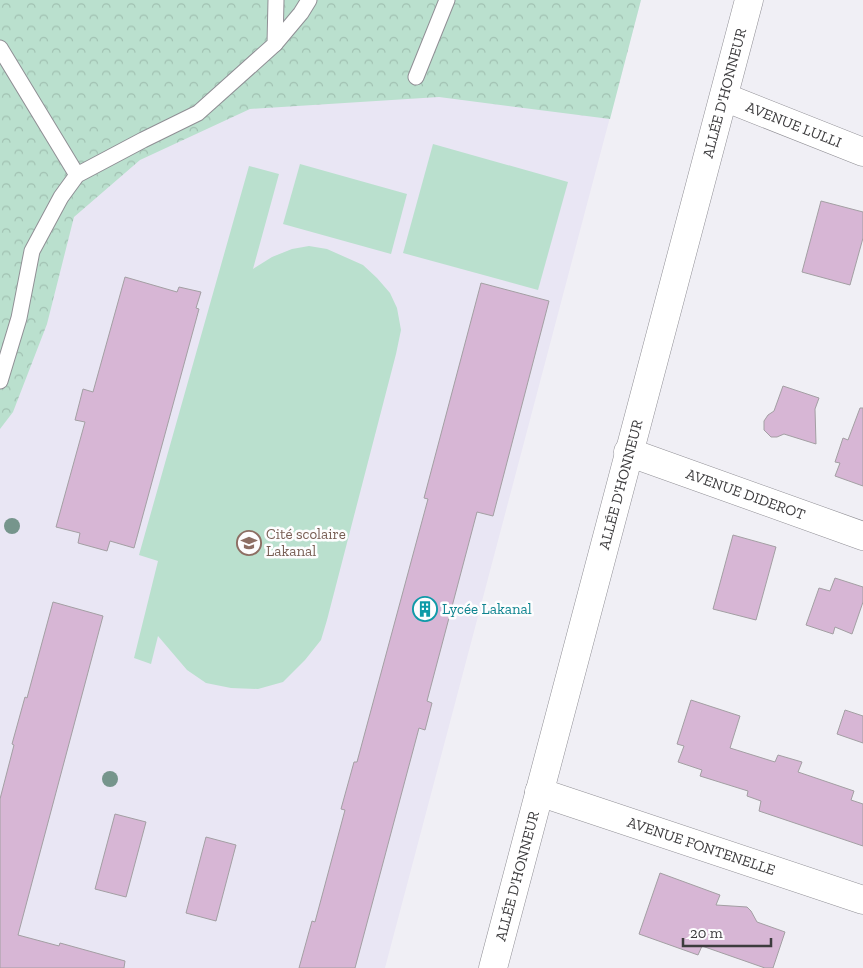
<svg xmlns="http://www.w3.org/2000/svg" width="863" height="968" font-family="'Zilla Slab',serif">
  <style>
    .built { fill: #e9e6f4 }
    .green { fill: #bae0ce }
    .forest { fill: url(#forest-crowns) }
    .building { fill: #d7b6d5; stroke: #a39fa3 }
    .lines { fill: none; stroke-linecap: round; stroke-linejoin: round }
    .lane-casing { stroke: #908f95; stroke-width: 17 }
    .street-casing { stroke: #908f95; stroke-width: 29 }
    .secondary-casing { stroke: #908f95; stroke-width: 29 }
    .lane { stroke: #fff; stroke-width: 15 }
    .street { stroke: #fff; stroke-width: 28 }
    .secondary { stroke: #fff; stroke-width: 28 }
    .tree { fill: #76958c }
    .labels { text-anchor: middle; stroke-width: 5; stroke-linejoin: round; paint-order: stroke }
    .street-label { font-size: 15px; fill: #3d3c3e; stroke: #fdfdfe }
    .education-label { font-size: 15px; fill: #785e54; stroke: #fdfdfe; text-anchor: start }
    .culture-label { font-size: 15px; fill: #0d838f; stroke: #fdfdfe; text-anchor: start }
  </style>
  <defs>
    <pattern id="forest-crowns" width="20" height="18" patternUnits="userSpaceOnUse" patternTransform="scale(1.25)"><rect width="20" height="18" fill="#bae0ce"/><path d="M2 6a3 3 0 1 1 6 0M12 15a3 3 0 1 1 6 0" fill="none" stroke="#a1c1b2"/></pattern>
  </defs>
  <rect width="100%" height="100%" fill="#f0eff5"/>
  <polygon class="built" points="0,0 641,0 385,968 0,968"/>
  <g class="green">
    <polygon points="433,144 568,182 538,290 403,253"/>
    <polygon points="300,164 407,194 391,254 283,224"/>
    <polygon points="249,166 279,174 253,269 272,257 292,249 309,246 327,249 363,265 377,278 390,293 397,308 401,330 396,354 327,620 321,640 305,660 283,682 258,689 231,688 206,683 187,670 158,636 151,664 134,658 158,561 139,555"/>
  </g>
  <polygon class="forest" points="0,0 641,0 610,119 439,97 250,109 140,160 74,217 47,324 13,412 0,429"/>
  <g class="building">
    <polygon points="821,201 863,212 863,238 850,285 802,272"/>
    <polygon points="125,277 177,292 179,287 201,292 196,308 199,309 134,548 110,541 107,551 78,543 80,533 56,527 85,422 75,420 83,389 93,392"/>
    <polygon points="481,283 549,301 493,516 477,512 427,701 432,703 425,730 419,728 355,968 299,968 312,921 315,922 345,810 341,809 354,762 357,762 428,499 424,498"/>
    <polygon points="783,386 819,398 815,409 816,444 784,434 777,437 771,437 764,430 764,421 768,415 774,411"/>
    <polygon points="860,408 863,408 863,486 835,476 840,463 835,462 843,438 848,440"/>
    <polygon points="733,535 776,547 756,620 713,609"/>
    <polygon points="835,578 863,587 863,602 852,634 835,627 833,634 806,625 819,588 830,591"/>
    <polygon points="53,602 103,616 18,935 59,946 60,943 125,961 124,968 0,968 0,799 14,745 12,744 25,697 27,698"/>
    <polygon points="691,700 740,716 730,748 775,762 778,755 802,762 798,772 854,791 851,800 863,804 863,846 759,811 761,801 747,796 748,791 700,776 702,770 678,762 684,746 677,744"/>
    <polygon points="845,710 863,716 863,743 837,734"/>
    <polygon points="115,814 146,822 126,897 95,889"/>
    <polygon points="206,837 236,845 216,921 186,913"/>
    <polygon points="660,873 720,895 716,905 747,907 751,911 757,922 785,932 773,968 765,968 702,946 698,955 639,934"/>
  </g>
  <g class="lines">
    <defs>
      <g id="lane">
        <polyline points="275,44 301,13 309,0"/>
        <polyline points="0,48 77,175"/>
        <polyline points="416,77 447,0"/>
        <polyline points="0,381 19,318 32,251 61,197 77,175 143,140 198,113 275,44 276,0"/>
      </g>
      <g id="street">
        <path id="s1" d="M724,97L863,152"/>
        <path id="s2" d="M628,452L863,536"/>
        <path id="s3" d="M539,792L863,900"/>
      </g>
      <g id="secondary">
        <path id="s4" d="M493,968L749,0"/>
      </g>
    </defs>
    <use href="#lane" class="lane-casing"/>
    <use href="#street" class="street-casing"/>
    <use href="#secondary" class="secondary-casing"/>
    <use href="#lane" class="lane"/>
    <use href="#street" class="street"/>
    <use href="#secondary" class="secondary"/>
  </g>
  <g class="tree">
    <circle cx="12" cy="526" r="8"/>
    <circle cx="110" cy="779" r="8"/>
  </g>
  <defs>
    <symbol id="school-ring" viewBox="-11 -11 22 22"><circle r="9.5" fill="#fdfdfe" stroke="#8d6e63" stroke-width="1.5"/><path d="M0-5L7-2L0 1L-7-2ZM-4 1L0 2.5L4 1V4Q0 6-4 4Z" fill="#8d6e63"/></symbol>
    <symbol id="building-ring" viewBox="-11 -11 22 22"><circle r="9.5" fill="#fdfdfe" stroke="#0f9aa8" stroke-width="1.5"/><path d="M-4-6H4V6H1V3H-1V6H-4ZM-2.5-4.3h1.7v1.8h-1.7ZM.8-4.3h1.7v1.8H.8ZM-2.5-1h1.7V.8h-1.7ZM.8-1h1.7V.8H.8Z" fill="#0f9aa8"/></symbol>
  </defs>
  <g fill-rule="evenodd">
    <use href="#school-ring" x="235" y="529" width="28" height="28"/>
    <use href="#building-ring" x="411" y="595" width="28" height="28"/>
  </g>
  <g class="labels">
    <g class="street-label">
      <text dy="5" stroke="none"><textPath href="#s4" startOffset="905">ALLÉE D'HONNEUR</textPath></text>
      <text dy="5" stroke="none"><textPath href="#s1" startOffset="75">AVENUE LULLI</textPath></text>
      <text dy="5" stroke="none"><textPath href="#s4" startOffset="500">ALLÉE D'HONNEUR</textPath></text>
      <text dy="5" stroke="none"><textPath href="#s2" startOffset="125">AVENUE DIDEROT</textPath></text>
      <text dy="5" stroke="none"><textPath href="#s3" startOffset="171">AVENUE FONTENELLE</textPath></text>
      <text dy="5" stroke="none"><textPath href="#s4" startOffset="95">ALLÉE D'HONNEUR</textPath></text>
    </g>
    <g class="education-label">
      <text x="266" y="539">Cité scolaire<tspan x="266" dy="17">Lakanal</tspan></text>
    </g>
    <g class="culture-label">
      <text x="442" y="614">Lycée Lakanal</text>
    </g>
  </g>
  <path d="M683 938v8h88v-8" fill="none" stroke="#3d3c3e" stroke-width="2.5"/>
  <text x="690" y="938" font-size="15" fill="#3d3c3e" stroke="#fdfdfe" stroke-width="4" paint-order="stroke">20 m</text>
</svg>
